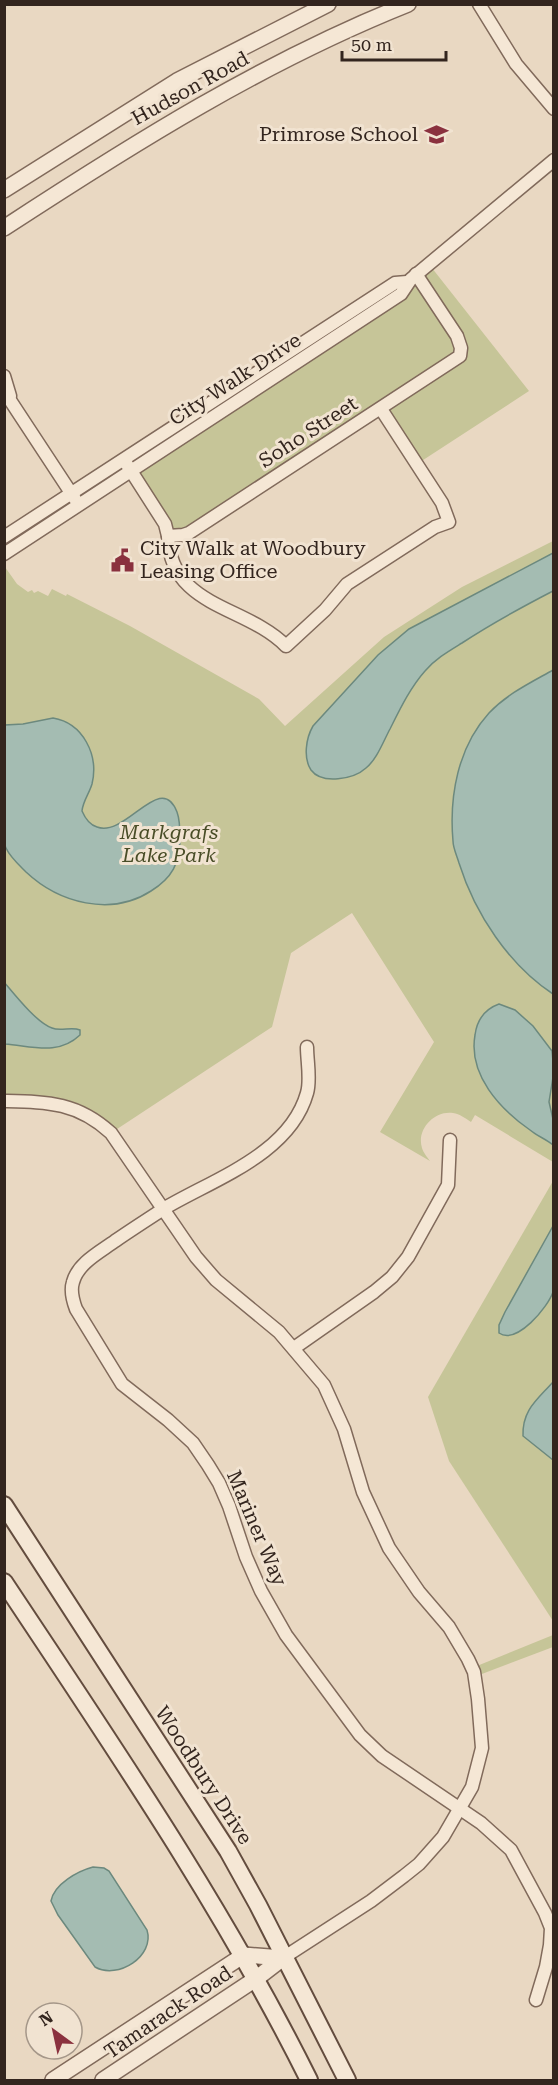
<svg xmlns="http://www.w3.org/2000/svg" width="558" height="2085" font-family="'Roboto Serif',serif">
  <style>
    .green { fill: #c6c598 }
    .water { fill: #a4bcb2; stroke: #6c897e; stroke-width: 1.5 }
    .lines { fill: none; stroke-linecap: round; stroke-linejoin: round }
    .minor-casing { stroke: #816a5b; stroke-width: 15 }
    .tertiary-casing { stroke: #816a5b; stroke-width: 18 }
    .secondary-casing { stroke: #634c3e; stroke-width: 20 }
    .minor { stroke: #f5e7d5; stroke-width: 12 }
    .tertiary { stroke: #f5e7d5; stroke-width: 15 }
    .secondary { stroke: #f5e7d5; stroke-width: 16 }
    .labels { text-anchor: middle; stroke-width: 6; stroke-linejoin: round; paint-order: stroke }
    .street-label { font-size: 20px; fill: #33251e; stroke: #f1e3d1 }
    .poi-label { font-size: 20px; fill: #33251e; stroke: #f1e3d1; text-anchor: end }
    .park-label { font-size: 20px; font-style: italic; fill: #494d27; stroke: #f1e3d1 }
  </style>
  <rect width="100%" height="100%" fill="#e9d8c2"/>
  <g class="green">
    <polygon points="428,263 529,391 417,464 381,409 189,533 168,536 131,471 401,294"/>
    <path d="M553,541V1162L475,1115L471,1122C465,1118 460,1114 453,1113C435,1110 416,1129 422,1148C423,1152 427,1157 430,1161L380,1132L434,1042L352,913L291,953L272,1027L111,1133L92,1117L5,1101V567L17,584L28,592L32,590L34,593L38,591L48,596L52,589L66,596L67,594L130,626L259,699L285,726L384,637L462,587Z"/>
    <polygon points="553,1181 553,1621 449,1461 428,1397"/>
    <polygon points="553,1635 553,1647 474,1677 472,1668"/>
  </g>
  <g class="water">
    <path d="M553,553V591C522,607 491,624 462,643C449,651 435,659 425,671C410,688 400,709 390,729C383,742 377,759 366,768C354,779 322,785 311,770C303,758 306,738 313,726L378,655L409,629Z"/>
    <path d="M553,670V994C509,965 475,914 459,863C457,856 453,848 453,841C449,796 458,747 489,713C507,694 530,683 553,670Z"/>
    <path d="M53,718C83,723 99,755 92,784C89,794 83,801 82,811C85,818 90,825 97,827C126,838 161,770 177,812C180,820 180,830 180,839C180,863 172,878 151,891C111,917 59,903 26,872C19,865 10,857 6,848C2,841 4,828 4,821C4,789 4,757 5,725L23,724Z"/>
    <path d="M4,982C15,995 37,1023 52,1028C61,1032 71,1026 80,1030V1035C58,1056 32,1046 5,1044Z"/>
    <path d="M499,1004L515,1010L533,1026L552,1051L554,1071L549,1102L553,1119V1145C546,1139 537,1136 530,1130C500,1109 468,1075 475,1035C477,1020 485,1009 499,1004Z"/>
    <path d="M553,1226C554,1241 554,1257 554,1273C554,1278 555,1287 553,1292C548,1307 517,1345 499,1333V1325L505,1312Z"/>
    <path d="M553,1382V1460L523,1436C522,1410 537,1400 553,1382Z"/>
    <path d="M93,1867L104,1868L109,1871L147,1930C155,1956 118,1980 95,1967L58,1915L51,1901C54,1884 78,1871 93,1867Z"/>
  </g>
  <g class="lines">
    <defs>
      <g id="minor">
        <polyline points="479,4 516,64 554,109"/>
        <polyline points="4,376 10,396"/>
        <polyline points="4,391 75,499"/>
        <polyline points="124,460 165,524 168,536 183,535 189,533 460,356 461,348 457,336 416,274"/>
        <path d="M168,536C170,608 246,605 286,646L325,610L347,584L435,527L449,522L442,503L381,409"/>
        <polyline points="4,537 395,283 407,282"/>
        <polyline points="4,554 401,294 411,279 554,160"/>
        <path d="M307,1047C307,1061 311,1080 307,1093C290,1154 214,1179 165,1208C148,1219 131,1230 115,1241C100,1252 78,1263 73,1282C70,1291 73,1301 76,1309L122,1384L168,1420L193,1443L208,1465L219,1483L229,1506L246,1557L261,1591L286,1635L360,1735L382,1756L481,1823L511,1850L545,1913L551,1928L550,1945L546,1967L536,2000"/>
        <path d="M4,1101C48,1102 77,1102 111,1133L196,1257L216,1280L279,1332L324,1385L344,1429L363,1492L389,1548L419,1592L449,1627L468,1659L474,1672L478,1699L482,1748L472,1787L443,1837L419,1864L404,1876L371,1901L283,1958"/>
        <polyline points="294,1348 374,1292 392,1277 408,1257 448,1185 450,1140"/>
      </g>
      <g id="tertiary">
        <polyline points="4,190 177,81 328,4"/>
        <path d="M4,228C134,143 263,62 408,4"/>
        <polyline points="53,2080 244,1955 283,1958"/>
        <polyline points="103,2080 257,1978 283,1958"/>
      </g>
      <g id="secondary">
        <polyline points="4,1505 228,1851 258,1905 347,2080"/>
        <path d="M4,1582C112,1745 222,1905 309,2080"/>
      </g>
    </defs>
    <use href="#minor" class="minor-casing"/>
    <use href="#tertiary" class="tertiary-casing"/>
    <use href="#secondary" class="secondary-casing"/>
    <use href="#minor" class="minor"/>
    <use href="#tertiary" class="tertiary"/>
    <use href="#secondary" class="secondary"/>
  </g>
  <defs>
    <symbol id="school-bare" viewBox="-9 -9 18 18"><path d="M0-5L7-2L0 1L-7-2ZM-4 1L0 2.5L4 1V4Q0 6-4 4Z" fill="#8a313e" stroke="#f1e3d1" stroke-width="2.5" paint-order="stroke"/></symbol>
    <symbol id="civic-bare" viewBox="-9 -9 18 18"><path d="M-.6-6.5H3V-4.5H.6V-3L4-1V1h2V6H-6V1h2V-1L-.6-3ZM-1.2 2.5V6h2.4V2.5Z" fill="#8a313e" stroke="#f1e3d1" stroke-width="2.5" paint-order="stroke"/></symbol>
  </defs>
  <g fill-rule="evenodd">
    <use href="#school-bare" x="420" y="118" width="33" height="33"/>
    <use href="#civic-bare" x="106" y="544" width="33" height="33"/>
  </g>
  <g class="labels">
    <g class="street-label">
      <text transform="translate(190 88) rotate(-29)" y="7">Hudson Road</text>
      <text transform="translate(235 379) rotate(-33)" y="7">City Walk Drive</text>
      <text transform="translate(308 432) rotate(-33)" y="7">Soho Street</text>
      <text transform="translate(257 1528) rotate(67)" y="7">Mariner Way</text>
      <text transform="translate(204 1775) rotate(57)" y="7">Woodbury Drive</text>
      <text transform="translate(168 2012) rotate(-34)" y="7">Tamarack Road</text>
    </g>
    <g class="poi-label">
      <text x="418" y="141">Primrose School</text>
      <text x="140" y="555" text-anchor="start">City Walk at Woodbury<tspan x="140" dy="23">Leasing Office</tspan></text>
    </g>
    <g class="park-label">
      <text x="169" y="839">Markgrafs<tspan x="169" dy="23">Lake Park</tspan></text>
    </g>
  </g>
  <rect width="558" height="2085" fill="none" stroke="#33251e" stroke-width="12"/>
  <g transform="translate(54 2031) rotate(327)"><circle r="28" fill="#f1e3d1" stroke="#a59789" stroke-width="1.5"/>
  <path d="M0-4.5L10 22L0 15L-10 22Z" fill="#8a313e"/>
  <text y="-9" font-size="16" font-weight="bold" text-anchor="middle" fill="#33251e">N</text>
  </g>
  <path d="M342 51v9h104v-9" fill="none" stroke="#33251e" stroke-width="3"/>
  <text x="351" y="51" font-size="18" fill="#33251e" stroke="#f1e3d1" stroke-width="4.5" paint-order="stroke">50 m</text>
</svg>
